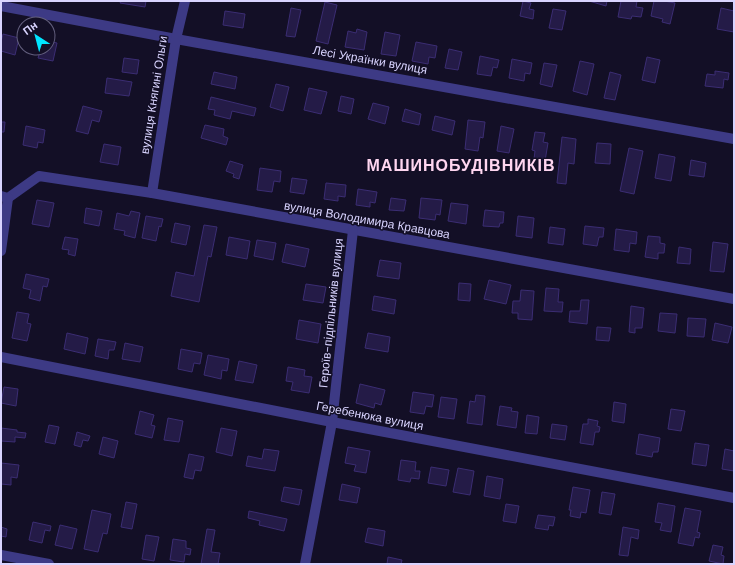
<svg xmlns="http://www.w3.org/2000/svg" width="735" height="565" font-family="'DM Sans',sans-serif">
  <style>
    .building { fill: #241b47; stroke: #3b2d73 }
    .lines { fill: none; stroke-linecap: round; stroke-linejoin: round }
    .street { stroke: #3d3a85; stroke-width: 10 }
    .labels { text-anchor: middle; stroke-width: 3; stroke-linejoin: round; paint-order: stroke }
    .street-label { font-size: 12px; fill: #d9d4ff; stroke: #130f26 }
    .district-label { font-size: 16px; font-weight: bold; letter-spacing: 1px; fill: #ffd6f0; stroke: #130f26 }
  </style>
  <rect width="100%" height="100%" fill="#130f26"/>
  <g class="building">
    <polygon points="121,1 146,1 145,7 120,3"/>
    <polygon points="523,1 531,3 529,9 534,10 533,19 520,16"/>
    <polygon points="589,1 607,1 606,6"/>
    <polygon points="621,1 637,1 636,7 643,8 641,17 632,16 631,19 618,17"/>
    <polygon points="654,1 664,1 675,3 670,24 662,22 663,19 651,16"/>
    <polygon points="325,2 337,5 328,44 316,41"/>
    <polygon points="291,8 301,10 295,37 286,36"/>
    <polygon points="721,8 734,11 734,32 717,29"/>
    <polygon points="553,9 566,11 562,30 549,28"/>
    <polygon points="225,11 245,14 243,28 223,25"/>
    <polygon points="357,29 367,32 364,50 345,47 348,31 356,33"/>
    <polygon points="385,32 400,35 396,56 381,54"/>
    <polygon points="3,34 19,38 15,55 1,51 1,42"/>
    <polygon points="48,41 57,43 53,61 38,58 41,48 48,48"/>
    <polygon points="416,42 437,46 435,58 429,57 428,64 412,61"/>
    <polygon points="449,49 462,52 458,70 445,68"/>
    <polygon points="480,56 499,60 497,68 493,67 491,76 477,74"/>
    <polygon points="647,57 660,60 655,83 642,80"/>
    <polygon points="124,58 139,60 137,74 122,72"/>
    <polygon points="512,59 532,63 530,74 525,73 524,81 509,78"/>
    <polygon points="580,61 594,64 587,95 573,91"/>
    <polygon points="544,63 557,65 552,87 540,84"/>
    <polygon points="715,71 729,73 728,80 724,79 723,88 705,86 707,74 715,75"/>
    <polygon points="214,72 237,77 235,89 211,84"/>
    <polygon points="610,72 621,75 615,100 604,98"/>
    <polygon points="107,78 132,82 129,96 105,93"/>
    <polygon points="276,84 289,87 283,111 270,107"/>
    <polygon points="309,88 327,92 321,114 304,110"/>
    <polygon points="341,96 354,99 351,114 338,111"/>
    <polygon points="211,97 256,108 254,116 232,111 230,119 214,115 215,110 208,109"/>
    <polygon points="373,103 389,107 385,124 368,119"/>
    <polygon points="83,106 102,111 99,122 92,120 88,134 76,131"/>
    <polygon points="405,109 421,114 419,125 402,121"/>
    <polygon points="435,116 455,121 452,135 432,130"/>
    <polygon points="468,120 485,122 483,138 480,137 478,151 465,149"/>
    <polygon points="1,122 5,122 4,132 1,132"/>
    <polygon points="205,125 224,129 223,136 228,138 226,145 201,138"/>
    <polygon points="26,126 45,130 43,143 38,142 37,148 23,145"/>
    <polygon points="501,126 514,129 509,153 497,151"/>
    <polygon points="535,132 545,133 543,142 548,143 545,161 534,159 535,151 532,150"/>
    <polygon points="562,137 576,139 574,164 568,163 566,184 557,183"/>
    <polygon points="597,143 611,144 610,164 595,163"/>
    <polygon points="104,144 121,147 118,165 100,162"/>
    <polygon points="629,148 643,151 634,194 620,191"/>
    <polygon points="659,154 675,157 671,181 655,178"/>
    <polygon points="691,160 706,163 704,177 689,175"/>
    <polygon points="230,161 243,165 239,179 233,177 234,174 226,171"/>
    <polygon points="260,168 281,171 280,182 274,181 272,192 257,190"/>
    <polygon points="292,178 307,180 304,194 290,192"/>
    <polygon points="326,183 346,185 345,197 338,196 338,201 324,199"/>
    <polygon points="358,189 377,192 375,203 370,202 370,207 356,205"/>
    <polygon points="391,198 406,200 404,211 389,210"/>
    <polygon points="421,198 442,200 440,215 436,214 435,220 419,218"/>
    <polygon points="37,200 54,203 49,227 32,224"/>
    <polygon points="451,203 468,205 466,224 448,221"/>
    <polygon points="86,208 102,211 99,226 84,223"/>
    <polygon points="485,210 504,212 503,223 500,223 499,227 483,226"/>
    <polygon points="131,211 140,213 135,238 124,235 125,231 114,229 117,213 129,216"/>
    <polygon points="146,216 163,219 161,227 159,226 156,241 142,238"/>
    <polygon points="518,216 534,218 532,238 516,236"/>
    <polygon points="175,223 190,226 186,245 171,242"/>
    <polygon points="204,225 217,227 211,257 208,256 199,302 171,296 176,272 194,276"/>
    <polygon points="585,226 604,228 603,237 599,237 597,246 583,244"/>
    <polygon points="550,227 565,229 563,245 548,243"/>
    <polygon points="616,229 637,232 636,244 630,243 629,252 614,250"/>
    <polygon points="648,236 660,237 660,243 665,244 664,253 658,253 658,259 645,257"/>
    <polygon points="65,237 78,239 75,256 68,254 69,250 62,249"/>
    <polygon points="229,237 250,241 247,259 226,255"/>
    <polygon points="257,240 276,243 273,260 254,256"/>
    <polygon points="713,242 728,244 724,272 710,271"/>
    <polygon points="286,244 309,249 305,267 282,262"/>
    <polygon points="679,247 691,249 690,264 677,263"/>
    <polygon points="380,260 401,263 399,279 377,276"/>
    <polygon points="26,274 49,279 47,287 43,286 40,301 29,298 31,290 23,288"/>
    <polygon points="489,280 511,285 506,304 484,299"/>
    <polygon points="459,283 471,284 470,301 458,300"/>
    <polygon points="306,284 326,287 323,303 303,300"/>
    <polygon points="546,288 559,289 558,302 563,302 562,312 544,311"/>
    <polygon points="521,290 534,291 532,320 518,319 518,313 512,313 513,301 520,301"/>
    <polygon points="374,296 396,300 394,314 372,310"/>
    <polygon points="581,300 589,300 587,324 569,322 570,311 580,311"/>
    <polygon points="631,306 644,308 642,328 635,328 635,333 629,332"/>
    <polygon points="17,312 29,314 27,323 31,324 27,341 12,338"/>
    <polygon points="660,313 677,314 675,333 658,331"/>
    <polygon points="688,318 706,319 704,337 687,336"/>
    <polygon points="299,320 321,324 318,343 296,339"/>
    <polygon points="715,323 732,327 728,343 712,340"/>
    <polygon points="597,327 611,328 609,341 596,340"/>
    <polygon points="67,333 88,338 85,354 64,349"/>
    <polygon points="368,333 390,337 388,352 365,348"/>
    <polygon points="98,339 116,342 114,350 109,350 108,359 95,356"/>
    <polygon points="125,343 143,347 140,362 122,359"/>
    <polygon points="181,349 202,353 200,364 194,363 192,372 178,369"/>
    <polygon points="208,355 229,359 227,371 222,370 221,379 204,375"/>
    <polygon points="239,361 257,365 253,383 235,380"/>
    <polygon points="288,367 305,370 304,376 312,377 309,393 291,390 293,382 286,381"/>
    <polygon points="360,384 385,390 381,405 375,403 374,408 356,403"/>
    <polygon points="4,387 18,389 16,406 1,403"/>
    <polygon points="413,392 434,395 432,407 426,406 424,414 410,412"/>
    <polygon points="476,395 485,396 482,425 467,423 470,401 475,402"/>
    <polygon points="441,397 457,399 454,419 438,417"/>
    <polygon points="614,402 626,404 624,423 612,421"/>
    <polygon points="500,406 512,408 511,411 518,412 516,428 497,425"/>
    <polygon points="671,409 685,411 681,431 668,429"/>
    <polygon points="140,411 154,415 151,425 155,426 152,438 135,434"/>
    <polygon points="527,415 539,417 537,434 525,433"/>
    <polygon points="168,418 183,421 179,442 164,440"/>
    <polygon points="588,419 598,421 597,426 600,427 599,432 595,432 593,445 580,443 583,424 588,424"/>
    <polygon points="552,424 567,426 565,440 550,438"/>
    <polygon points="49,425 59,427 55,444 45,442"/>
    <polygon points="1,428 17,430 17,432 26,433 25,438 15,437 15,442 1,441"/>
    <polygon points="221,428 237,431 232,456 216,452"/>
    <polygon points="77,432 90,436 88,441 83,440 81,447 74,445"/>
    <polygon points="639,434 660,438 658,452 653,452 652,457 636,454"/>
    <polygon points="103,437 118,441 114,458 99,454"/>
    <polygon points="695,443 709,445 706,466 692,464"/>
    <polygon points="348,447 370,451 366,473 354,471 356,465 345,463"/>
    <polygon points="264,449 279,451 275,471 246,466 248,456 262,459"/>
    <polygon points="725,449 734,451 734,471 722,469"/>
    <polygon points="189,454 204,457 201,471 195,470 193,479 184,477"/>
    <polygon points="401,460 416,462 415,471 420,471 419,479 411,478 410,482 398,480"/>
    <polygon points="1,463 19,465 17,478 11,477 11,485 1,484"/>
    <polygon points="431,467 449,470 446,486 428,483"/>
    <polygon points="458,468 474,471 470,495 453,492"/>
    <polygon points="487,476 503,479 500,499 484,496"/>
    <polygon points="342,484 360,488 357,503 339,500"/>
    <polygon points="284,487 302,490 299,505 281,501"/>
    <polygon points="573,487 590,490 586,513 581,512 580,518 570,516 571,510 569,510"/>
    <polygon points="602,492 615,494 611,515 599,513"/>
    <polygon points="126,502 137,504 132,529 121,527"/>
    <polygon points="658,503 675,506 671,532 660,530 662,523 655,522"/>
    <polygon points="506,504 519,506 516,523 503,521"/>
    <polygon points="685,508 701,511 697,532 700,533 699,538 695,537 693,546 678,543"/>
    <polygon points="92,510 111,514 107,534 103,533 98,552 84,549"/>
    <polygon points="249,511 287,519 284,531 259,525 260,521 248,518"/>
    <polygon points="538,515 555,517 553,526 549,525 548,530 535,528"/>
    <polygon points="33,522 51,526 50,531 45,530 42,543 29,540"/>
    <polygon points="60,525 77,529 72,549 55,545"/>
    <polygon points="1,527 7,529 6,537 1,536"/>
    <polygon points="623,527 639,530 638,539 631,537 628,556 619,555"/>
    <polygon points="368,528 385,531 383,546 365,542"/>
    <polygon points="207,529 215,530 211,552 220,553 218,564 201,564"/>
    <polygon points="146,535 159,537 154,561 142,559"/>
    <polygon points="173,539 186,541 186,548 191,549 190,555 185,554 184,562 170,560"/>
    <polygon points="713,545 723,547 721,555 724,556 723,564 709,561"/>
    <polygon points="388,557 402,560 401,564 387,564"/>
  </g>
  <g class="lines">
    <g class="street">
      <polyline points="1,6 176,39 734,139"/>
      <polyline points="152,193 176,39 185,1"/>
      <polyline points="1,196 8,198 39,176 152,193 734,299"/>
      <polyline points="1,251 8,198"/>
      <polyline points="1,357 332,422 734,498"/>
      <polyline points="1,555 49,564"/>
      <polyline points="305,564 332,422 353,230"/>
    </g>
  </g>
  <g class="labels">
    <g class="street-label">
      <text transform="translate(370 60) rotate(10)" y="4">Лесі Українки вулиця</text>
      <text transform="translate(154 95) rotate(-81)" y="4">вулиця Княгині Ольги</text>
      <text transform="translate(367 220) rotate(10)" y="4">вулиця Володимира Кравцова</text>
      <text transform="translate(331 313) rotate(-84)" y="4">Героїв-підпільників вулиця</text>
      <text transform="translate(370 416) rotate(11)" y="4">Геребенюка вулиця</text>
    </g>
    <g class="district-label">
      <text x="461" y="171">МАШИНОБУДІВНИКІВ</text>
    </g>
  </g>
  <rect width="735" height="565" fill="none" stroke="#d9d4ff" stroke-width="4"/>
  <g transform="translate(36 36) rotate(324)"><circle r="19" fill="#130f26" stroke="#625e7d"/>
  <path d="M0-3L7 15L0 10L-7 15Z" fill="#00e5ff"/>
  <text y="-6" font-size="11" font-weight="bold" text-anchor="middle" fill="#d9d4ff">Пн</text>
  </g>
</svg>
